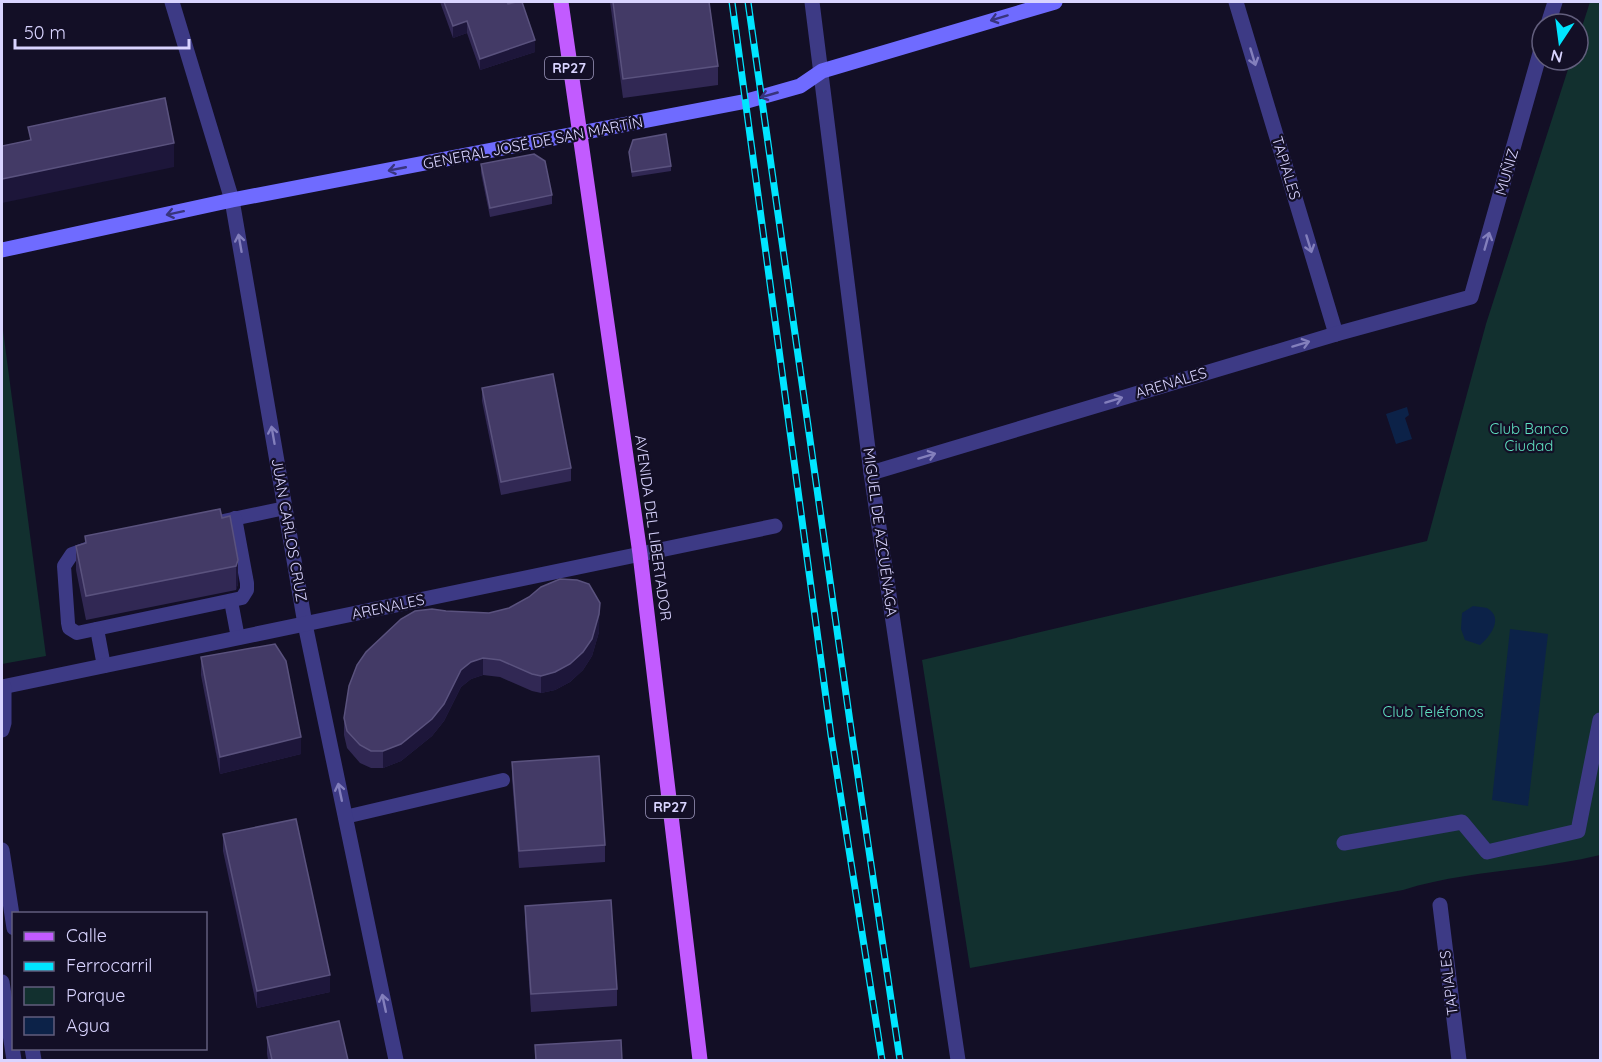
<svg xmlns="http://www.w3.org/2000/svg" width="1602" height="1062" font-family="Quicksand,sans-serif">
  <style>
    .green { fill: #12302f }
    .water { fill: #0c2248 }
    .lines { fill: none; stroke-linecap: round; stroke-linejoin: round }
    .lane { stroke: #3d3a85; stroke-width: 14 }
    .street { stroke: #3d3a85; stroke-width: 15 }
    .secondary { stroke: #6f6bff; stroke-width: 15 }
    .primary { stroke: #c25bff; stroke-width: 15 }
    .rail-casing { stroke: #00e5ff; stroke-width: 7 }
    .rail { stroke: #130f26; stroke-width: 4.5; stroke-dasharray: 14; stroke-linecap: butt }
    .wall { fill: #312854 }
    .shaded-wall { fill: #1d163a }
    .building { fill: #433a66; stroke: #5a527e; stroke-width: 1.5 }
    .oneway { stroke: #38347d }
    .oneway2 { stroke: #837fbc }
    .labels { text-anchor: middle; stroke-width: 4.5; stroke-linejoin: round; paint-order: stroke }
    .shield { fill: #130f26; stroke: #9e99be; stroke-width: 1.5 }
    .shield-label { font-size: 14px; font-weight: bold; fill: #d9d4ff }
    .street-label { font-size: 15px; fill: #d9d4ff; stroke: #130f26 }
    .park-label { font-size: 15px; fill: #5fe0c0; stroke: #130f26 }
  </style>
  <rect width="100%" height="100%" fill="#130f26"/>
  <g class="green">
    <path d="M1590,2H1600V855C1535,871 1467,870 1403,890L970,968L922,660L1427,541L1486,324L1571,60H1578V39Z"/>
    <polygon points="2,323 46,656 2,664"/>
  </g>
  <g class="water">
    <polygon points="1407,407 1409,415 1405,418 1412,439 1396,444 1386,414"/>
    <path d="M1473,606C1477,607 1484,607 1487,608C1505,618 1489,638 1480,645L1465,640L1461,629L1462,613Z"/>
    <polygon points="1510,629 1548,634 1528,806 1492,800"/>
  </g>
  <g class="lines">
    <g class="lane">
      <polyline points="214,523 285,508"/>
      <polyline points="92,547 72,554 64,566 68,623 69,628 77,633 242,598 247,590 247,583 235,518"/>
      <polyline points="231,601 238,638"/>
      <polyline points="97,629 104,666"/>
      <polyline points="345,817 503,780"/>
    </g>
    <g class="street">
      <polyline points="172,2 232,200 305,624 396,1060"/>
      <polyline points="812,2 871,473 958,1060"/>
      <polyline points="1236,2 1336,334"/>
      <polyline points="1548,24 1555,2"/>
      <polyline points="871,473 1336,334 1471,297 1542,46"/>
      <polyline points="2,687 775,526"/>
      <polyline points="2,730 4,723 4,687"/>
      <polyline points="1344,843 1462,822 1487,852 1578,831 1600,720"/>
      <polyline points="2,850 14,928"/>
      <polyline points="1440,905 1459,1060"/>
      <polyline points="2,982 14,1060"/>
      <polyline points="32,1048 34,1060"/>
    </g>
    <polyline class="secondary" points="2,250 232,200 747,101 800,86 822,71 1055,2"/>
    <polyline class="primary" points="561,2 640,554 700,1060"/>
    <defs>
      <g id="rail">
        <polyline points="732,2 831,735 882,1060"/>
        <polyline points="748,2 851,729 900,1060"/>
      </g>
    </defs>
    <use href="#rail" class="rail-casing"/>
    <use href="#rail" class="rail"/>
  </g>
  <g class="wall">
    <polygon points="440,2 507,2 535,52 480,70 467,33 453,38"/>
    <polygon points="610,2 709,2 718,66 718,85 623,98"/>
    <polygon points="629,152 671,166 671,171 632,177"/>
    <polygon points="481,164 552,195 552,204 490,217 481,173"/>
    <polygon points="482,388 571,468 571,481 501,495 482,401"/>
    <polygon points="222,518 238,560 238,584 236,590 86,620 76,570 76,546 85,544 85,536"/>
    <polygon points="446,611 599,632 592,656 583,670 570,682 555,690 541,693 532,691 500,677 483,675 471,679 461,687 444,721 432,736 401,761 383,768 371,768 360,763 347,748 344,735 344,718"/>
    <polygon points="201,657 301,754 220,774 201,675"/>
    <polygon points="512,762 605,845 605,862 519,868 512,779"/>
    <polygon points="223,834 330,992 257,1008 223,851"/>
    <polygon points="525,906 617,989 617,1006 531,1012 525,923"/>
    <polygon points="267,1037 348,1060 268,1060 267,1054"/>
  </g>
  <g class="shaded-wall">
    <polygon points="467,21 467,33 453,38 453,26"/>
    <polygon points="535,40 535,52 480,70 480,59"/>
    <polygon points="174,143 174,167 2,203 2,179"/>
    <polygon points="238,560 238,584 236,590 236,566"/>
    <polygon points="600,603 599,632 592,656 583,670 570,682 555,690 541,693 541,676"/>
    <polygon points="483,658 483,675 471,679 461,687 444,721 432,736 401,761 383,768 383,751 461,670 471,662"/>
    <polygon points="301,737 301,754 220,774 220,757"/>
    <polygon points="330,975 330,992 257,1008 257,991"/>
  </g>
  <g class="building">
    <polygon points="444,2 507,2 508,4 516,2 522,2 535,40 480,59 467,21 453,26"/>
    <polygon points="613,2 709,2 718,66 623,79"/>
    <polygon points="165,98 174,143 2,179 2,146 31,140 28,127"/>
    <polygon points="666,134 671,166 632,172 629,152 633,140"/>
    <polygon points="534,154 545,161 552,195 490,208 481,164"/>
    <polygon points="553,374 571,468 501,482 482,388"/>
    <polygon points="220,509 222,518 230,516 238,560 236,566 86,596 76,546 86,543 85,536"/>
    <polygon points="560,579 577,580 589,584 600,603 599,614 592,639 583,652 570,664 555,672 541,676 532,674 500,660 483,658 471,662 461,670 444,704 432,719 401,744 383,751 371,751 360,745 347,731 344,718 349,686 357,665 366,652 401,619 415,611 432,609 446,611 489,613 509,608 529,597 541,587"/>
    <polygon points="275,644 286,661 301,737 220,757 201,657"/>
    <polygon points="599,756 605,845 519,851 512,762"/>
    <polygon points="296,819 330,975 257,991 223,834"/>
    <polygon points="611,900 617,989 531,994 525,906"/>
    <polygon points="339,1021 348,1060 272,1060 267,1037"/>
    <polygon points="621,1040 622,1060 536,1060 535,1045"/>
  </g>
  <defs><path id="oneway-shaft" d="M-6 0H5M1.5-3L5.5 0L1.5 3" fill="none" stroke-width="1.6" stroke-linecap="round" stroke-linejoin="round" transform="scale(1.5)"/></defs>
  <g class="oneway">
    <use href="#oneway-shaft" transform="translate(999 18) rotate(163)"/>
    <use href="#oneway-shaft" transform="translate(769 95) rotate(164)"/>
    <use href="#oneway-shaft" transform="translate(397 169) rotate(169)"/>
    <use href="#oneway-shaft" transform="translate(175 213) rotate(168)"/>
  </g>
  <g class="oneway2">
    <use href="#oneway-shaft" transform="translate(1253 57) rotate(73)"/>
    <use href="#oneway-shaft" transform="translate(1487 241) rotate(-74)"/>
    <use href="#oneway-shaft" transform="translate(240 243) rotate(-100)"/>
    <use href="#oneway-shaft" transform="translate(1309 244) rotate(73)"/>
    <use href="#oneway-shaft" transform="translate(1301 344) rotate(-17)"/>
    <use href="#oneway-shaft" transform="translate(1114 400) rotate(-17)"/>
    <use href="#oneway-shaft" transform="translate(273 435) rotate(-100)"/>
    <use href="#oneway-shaft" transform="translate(927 456) rotate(-17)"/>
    <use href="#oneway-shaft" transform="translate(340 792) rotate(-102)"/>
    <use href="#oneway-shaft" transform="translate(384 1003) rotate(-102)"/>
  </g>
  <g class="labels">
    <g class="shield">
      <rect x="545" y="57" width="48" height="22" rx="4.5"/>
      <rect x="646" y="796" width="48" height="22" rx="4.5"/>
    </g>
    <g class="shield-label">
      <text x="569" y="73">RP27</text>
      <text x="670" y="812">RP27</text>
    </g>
    <g class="street-label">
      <text transform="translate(533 143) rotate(-11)" y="5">GENERAL JOSÉ DE SAN MARTÍN</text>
      <text transform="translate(1286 168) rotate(73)" y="5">TAPIALES</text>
      <text transform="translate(1507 172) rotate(-74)" y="5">MUÑIZ</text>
      <text transform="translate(1171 383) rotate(-17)" y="5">ARENALES</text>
      <text transform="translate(653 528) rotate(82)" y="5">AVENIDA DEL LIBERTADOR</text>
      <text transform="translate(289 530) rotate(80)" y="5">JUAN CARLOS CRUZ</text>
      <text transform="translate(880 532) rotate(82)" y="5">MIGUEL DE AZCUÉNAGA</text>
      <text transform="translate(388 607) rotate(-12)" y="5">ARENALES</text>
      <text transform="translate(1449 983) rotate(-97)" y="5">TAPIALES</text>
    </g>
    <g class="park-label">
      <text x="1529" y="434">Club Banco<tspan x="1529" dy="17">Ciudad</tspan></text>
      <text x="1433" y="717">Club Teléfonos</text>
    </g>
  </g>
  <rect width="1602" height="1062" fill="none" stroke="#d9d4ff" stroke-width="6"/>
  <rect x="12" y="912" width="195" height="138" fill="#130f26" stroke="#625e7d" stroke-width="1.5"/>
  <rect x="24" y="932" width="30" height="9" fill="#c25bff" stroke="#625e7d" stroke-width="1.5"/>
  <text x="66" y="942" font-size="18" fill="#d9d4ff">Calle</text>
  <rect x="24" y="962" width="30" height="9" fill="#00e5ff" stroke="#625e7d" stroke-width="1.5"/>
  <text x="66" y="972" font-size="18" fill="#d9d4ff">Ferrocarril</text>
  <rect x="24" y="987" width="30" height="18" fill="#12302f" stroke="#625e7d" stroke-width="1.5"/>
  <text x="66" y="1002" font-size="18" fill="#d9d4ff">Parque</text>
  <rect x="24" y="1017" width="30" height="18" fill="#0c2248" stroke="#625e7d" stroke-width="1.5"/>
  <text x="66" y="1032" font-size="18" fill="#d9d4ff">Agua</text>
  <g transform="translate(1560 42) rotate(193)"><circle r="28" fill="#130f26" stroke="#625e7d" stroke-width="1.5"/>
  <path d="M0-4.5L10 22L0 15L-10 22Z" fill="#00e5ff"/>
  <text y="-9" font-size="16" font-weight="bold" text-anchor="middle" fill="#d9d4ff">N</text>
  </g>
  <path d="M15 39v9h174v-9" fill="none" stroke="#d9d4ff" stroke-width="3"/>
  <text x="24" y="39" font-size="18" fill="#d9d4ff" stroke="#130f26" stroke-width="4.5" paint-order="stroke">50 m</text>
</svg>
